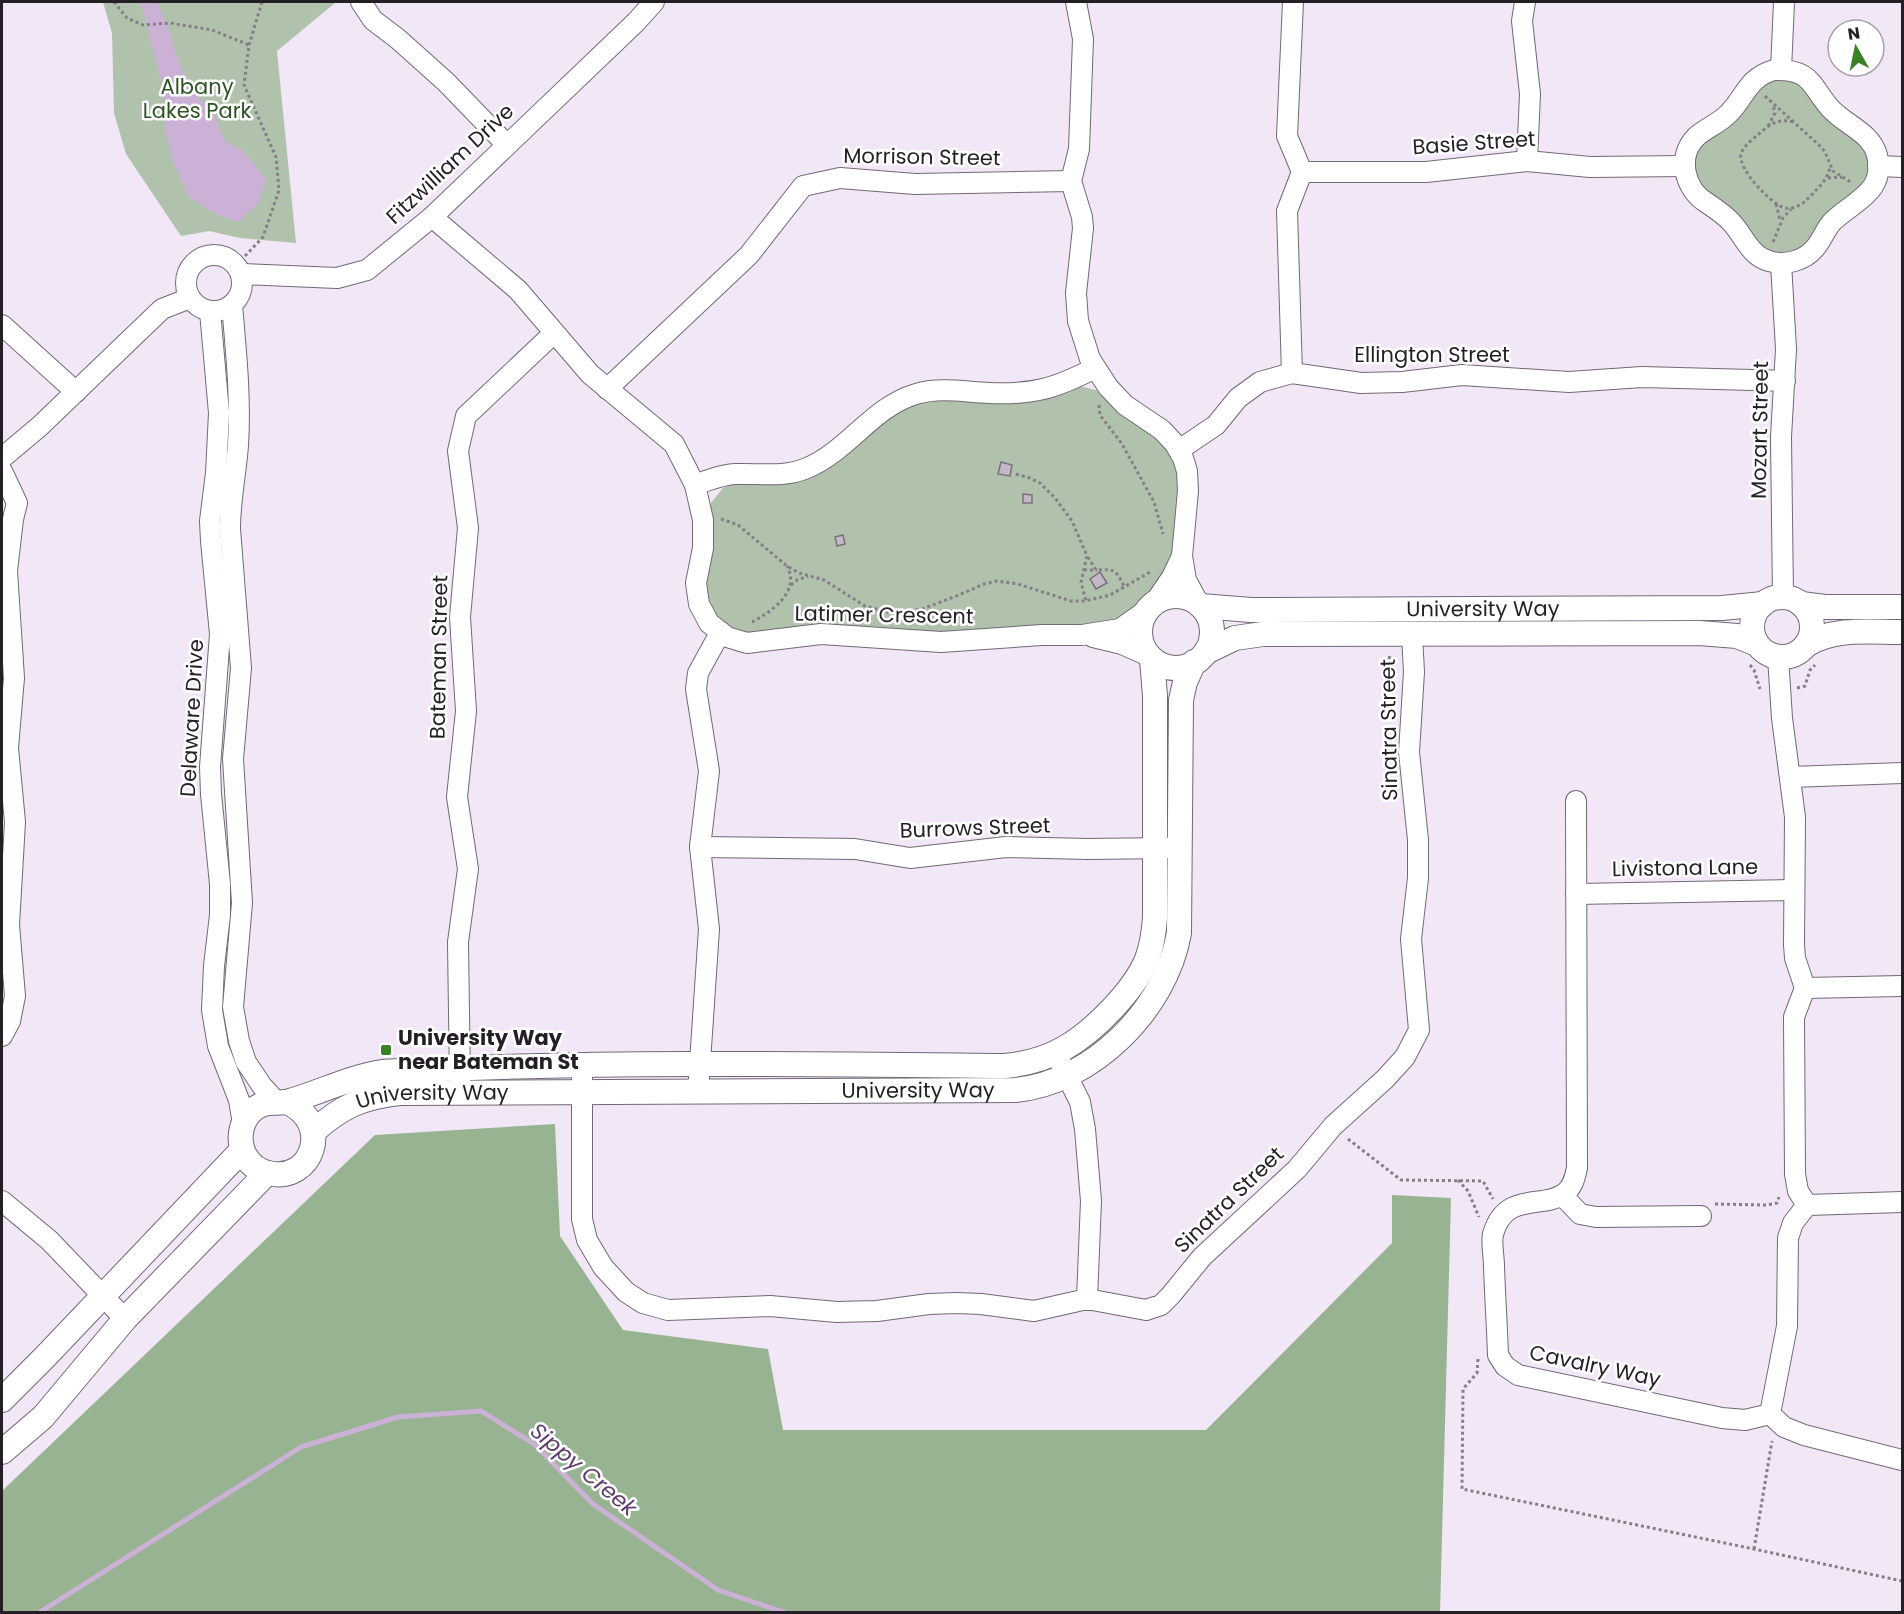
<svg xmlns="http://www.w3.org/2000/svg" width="1904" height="1614" font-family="Poppins,sans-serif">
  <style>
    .green { fill: #b0c2ac }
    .forest { fill: #98b391 }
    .water { fill: #cab1d5 }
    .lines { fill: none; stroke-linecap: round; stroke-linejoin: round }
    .stream { stroke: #cab1d5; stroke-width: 5 }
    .building { fill: #c2b8c6; stroke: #7a707d; stroke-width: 1.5 }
    .minor-casing { stroke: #726976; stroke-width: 22 }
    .tertiary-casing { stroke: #726976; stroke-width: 26 }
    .path { stroke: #857e88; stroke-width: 3; stroke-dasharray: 3 3; stroke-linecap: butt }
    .minor { stroke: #fff; stroke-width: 20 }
    .tertiary { stroke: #fff; stroke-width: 24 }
    .poi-dot { fill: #3b8126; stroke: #fff; stroke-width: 2 }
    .labels { text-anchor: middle; stroke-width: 5; stroke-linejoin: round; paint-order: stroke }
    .park-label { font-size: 21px; fill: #2e5424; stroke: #fff }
    .street-label { font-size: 21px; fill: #231f24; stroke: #fff }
    .poi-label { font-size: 21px; font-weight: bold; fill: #231f24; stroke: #fff; text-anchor: start }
    .water-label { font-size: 22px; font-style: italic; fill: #613e6e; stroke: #fff }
  </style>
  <rect width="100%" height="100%" fill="#f2e7f6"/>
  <g class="green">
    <polygon points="103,2 334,2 335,3 277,51 296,243 240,238 209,231 181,236 126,154 114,113 112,33"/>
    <path d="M1772,79C1782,80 1792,78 1800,84C1812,93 1819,109 1830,120C1840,132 1857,137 1866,151C1873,163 1867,175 1862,187L1804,246L1794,252L1776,254L1762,248L1702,188L1695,177L1694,159L1698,150L1760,86Z"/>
    <polygon points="1080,386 1099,391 1154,435 1170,451 1178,471 1179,484 1175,551 1157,586 1143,597 1131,614 1121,623 963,634 751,634 735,630 719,621 710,609 704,588 711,503 723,488 733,484 811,476 837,462 854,449 876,426 892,414 927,400 1069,392"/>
  </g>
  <polygon class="forest" points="555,1124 560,1236 623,1330 768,1349 783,1430 1206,1430 1392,1243 1392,1195 1451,1198 1440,1612 2,1612 2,1491 375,1135"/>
  <polygon class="water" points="139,2 157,2 170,33 175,52 193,92 213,112 225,141 244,152 266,179 259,203 238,222 215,214 188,196 172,159 165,127 164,93 143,9"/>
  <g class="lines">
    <polyline class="stream" points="40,1612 301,1447 398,1417 481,1411 534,1444 593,1504 718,1590 783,1612"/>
  </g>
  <g class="building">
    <polygon points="1001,462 1012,465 1010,476 998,474"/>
    <polygon points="1023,494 1032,495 1032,503 1023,503"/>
    <polygon points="843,535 845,544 837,546 835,537"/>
    <polygon points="1100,572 1107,583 1096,589 1090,579"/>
  </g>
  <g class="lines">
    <defs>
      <g id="minor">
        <polyline points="361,2 373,20 398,39 446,82 507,145"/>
        <polyline points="1076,2 1083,39 1079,149 1071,181 1082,217 1083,228 1076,293 1078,321 1090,359 1108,387 1125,405 1162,430 1175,444 1183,458 1187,471 1188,491 1182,556 1186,580 1199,604"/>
        <polyline points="1525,2 1522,21 1530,94 1527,161"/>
        <path d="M1774,70C1812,69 1810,85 1830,108C1845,125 1871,132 1877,155C1886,193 1853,201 1832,222C1825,230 1822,240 1815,248C1804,261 1785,266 1769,261C1750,256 1744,236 1732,223C1725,215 1716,209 1707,203C1685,190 1676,157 1696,137C1706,128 1720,123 1729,113C1746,96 1747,78 1774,70Z"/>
        <polyline points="1781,70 1784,2"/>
        <polyline points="1878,166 1902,167"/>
        <polyline points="1302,172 1426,172 1527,161 1590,167 1685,166"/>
        <polyline points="432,217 518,290 590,374 674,444 695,485 703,520 703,548 696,583 699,604 709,623 727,637 747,643 821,634 941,642 1042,635 1082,635 1120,629 1147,610"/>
        <circle cx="214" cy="283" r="28"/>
        <polyline points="1781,263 1786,349 1781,437 1783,597"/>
        <polyline points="241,274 337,278 367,270 432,217 636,22 654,2"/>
        <path d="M232,305C236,351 241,398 238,445C236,473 230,500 230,529L241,668L233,759L242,903L233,1007L239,1041L246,1062L262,1086L276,1101"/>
        <polyline points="210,311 219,413 216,473 210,521 211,541 220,634 210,767 211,794 220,884 220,915 214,966 212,1010 218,1046 239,1100 243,1124"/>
        <polyline points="2,325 76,392"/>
        <polyline points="1292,373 1287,211 1302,172 1287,136 1293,2"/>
        <polyline points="607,389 749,255 803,186 840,178 915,184 1071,181"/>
        <polyline points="1179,450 1216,425 1238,398 1260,382 1292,373 1361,383 1402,382 1462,375 1569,382 1642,377 1785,381"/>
        <polyline points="2,458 40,426 162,309 190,298"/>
        <polyline points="2,471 17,503 13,519 7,571 14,678 8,748 15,822 9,925 15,996 10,1021 2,1036"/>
        <path d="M695,485C708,480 721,475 735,474C759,473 784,478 807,468C849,450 872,407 916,394C940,387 965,392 989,393C1034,395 1056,388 1095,368"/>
        <polyline points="1155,602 1172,577 1182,556"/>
        <polyline points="1093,637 1122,644 1149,656"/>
        <polyline points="1778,657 1782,718 1795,817 1794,945 1795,958 1805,988 1794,1017 1795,1174 1798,1191 1807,1205"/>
        <polyline points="1791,777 1902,773"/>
        <path d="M1576,801L1577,1168C1575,1177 1573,1187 1565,1193C1543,1210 1506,1190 1493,1234C1491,1243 1494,1257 1494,1266C1495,1296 1497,1326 1498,1355L1505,1366L1518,1375L1722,1418L1745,1420L1770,1414L1784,1427L1804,1435L1902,1460"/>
        <polyline points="700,847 855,849 910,858 1006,847 1087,849 1170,848"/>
        <polyline points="1576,894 1794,890"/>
        <polyline points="1805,988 1902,986"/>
        <polyline points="1060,1062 1080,1102 1085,1129 1091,1201 1087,1299"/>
        <polyline points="582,1067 582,1219 587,1240 603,1267 626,1292 643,1303 668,1310 770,1306 837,1312 877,1311 929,1304 957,1303 981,1304 1034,1311 1087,1299 1146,1310 1161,1305 1171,1295 1202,1257 1297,1169 1333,1126 1385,1079 1405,1057 1419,1030 1411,939 1418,878 1418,840 1409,752 1414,672 1412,635"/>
        <polyline points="460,1083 458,942 468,869 457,797 466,711 460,617 468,528 458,451 466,416 554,333"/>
        <polyline points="698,1092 709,929 700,847 709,771 696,689 698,673 720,633"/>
        <polyline points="1562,1195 1580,1214 1596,1217 1701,1216"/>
        <polyline points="2,1201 49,1240 125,1319"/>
        <polyline points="1807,1205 1902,1202"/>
        <polyline points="1770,1414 1787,1326 1788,1238 1793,1223 1807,1205"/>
      </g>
      <g id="tertiary">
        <circle cx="1176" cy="632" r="36"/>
        <circle cx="1782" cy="627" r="30"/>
        <polyline points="1801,604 1825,607 1902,607"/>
        <path id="s1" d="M1201,606L1251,610L1722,608L1763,604"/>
        <path d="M1806,645C1834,627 1871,632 1902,632"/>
        <polyline points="1206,652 1235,638 1263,634 1699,633 1737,636 1757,644"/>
        <path d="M287,1102C334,1123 312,1184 268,1173C255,1170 245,1160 242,1148C238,1133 243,1118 254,1109C268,1099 277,1105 290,1101C321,1092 350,1077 382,1072C394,1071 407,1071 420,1070C615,1061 810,1064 1004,1066C1051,1062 1081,1042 1113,1008C1126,994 1140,977 1147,959C1152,946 1154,931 1155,918V696L1152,659"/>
        <path id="s2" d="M314,1131C341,1107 362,1097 399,1093L1015,1090C1092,1083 1166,1009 1179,933L1181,700L1185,682L1194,662"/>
        <polyline points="2,1400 44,1358 242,1150"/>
        <polyline points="2,1452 43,1417 125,1319 267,1173"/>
      </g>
    </defs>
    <use href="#minor" class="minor-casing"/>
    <use href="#tertiary" class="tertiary-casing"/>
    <g class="path">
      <polyline points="114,2 127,18 143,25 170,23 212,30 249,45"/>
      <polyline points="1765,96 1820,146 1825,152 1833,171 1852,183"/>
      <path d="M1793,122C1779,118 1770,124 1760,133C1753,139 1744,145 1741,154C1737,168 1772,206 1786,208C1799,210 1809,198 1816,190C1823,183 1829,176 1830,166"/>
      <polyline points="1768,126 1775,113 1773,105"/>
      <polyline points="1828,178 1842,177"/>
      <polyline points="1776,204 1780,220"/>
      <polyline points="1773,242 1783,218 1791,209"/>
      <polyline points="245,256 263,237 279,190 276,157 244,85 249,45 262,2"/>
      <polyline points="1099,405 1100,415 1122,444 1154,502 1163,534"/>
      <polyline points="1016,474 1030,478 1040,483 1055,498 1072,521 1087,556 1081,582 1086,601"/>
      <polyline points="721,519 738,525 787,566 799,573 824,580 865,606 888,612 905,612 922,609 959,595 984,584 997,581 1018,584 1071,601 1085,601 1110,595 1152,571"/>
      <path d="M1088,557L1096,570C1115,569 1115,569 1124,586"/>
      <polyline points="1084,570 1097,570"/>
      <polyline points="791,585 797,580 808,576"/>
      <path d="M752,622C771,612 801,592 787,566"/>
      <polyline points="1388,657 1395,660"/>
      <polyline points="1750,665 1754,670 1760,689"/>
      <polyline points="1797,688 1805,686 1810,670 1815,665"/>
      <polyline points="1348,1139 1401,1180 1483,1181 1493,1199"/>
      <polyline points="1458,1180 1468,1191 1479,1217"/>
      <polyline points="1715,1204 1766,1205 1777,1203 1779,1197"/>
      <polyline points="1478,1359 1477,1373 1463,1389 1462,1489 1754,1549 1902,1581"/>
      <polyline points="1754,1549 1772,1441"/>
    </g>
    <use href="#minor" class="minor"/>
    <use href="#tertiary" class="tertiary"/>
  </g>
  <rect class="poi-dot" x="380" y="1044" width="12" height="12" rx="3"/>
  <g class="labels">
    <g class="park-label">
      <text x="197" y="94">Albany<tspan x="197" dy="24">Lakes Park</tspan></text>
    </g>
    <g class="street-label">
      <text transform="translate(1474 143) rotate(-4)" y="7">Basie Street</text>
      <text transform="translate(922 157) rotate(1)" y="7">Morrison Street</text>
      <text transform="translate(450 164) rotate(-43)" y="7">Fitzwilliam Drive</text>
      <text x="1432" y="362">Ellington Street</text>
      <text transform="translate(1760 430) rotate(-89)" y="7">Mozart Street</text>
      <text dy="7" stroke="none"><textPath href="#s1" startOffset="282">University Way</textPath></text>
      <text transform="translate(884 615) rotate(1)" y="7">Latimer Crescent</text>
      <text transform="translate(439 657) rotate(-89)" y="7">Bateman Street</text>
      <text transform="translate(192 718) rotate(-87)" y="7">Delaware Drive</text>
      <text transform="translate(1389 730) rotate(-91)" y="7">Sinatra Street</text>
      <text transform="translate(975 828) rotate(-2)" y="7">Burrows Street</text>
      <text transform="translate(1685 868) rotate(-1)" y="7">Livistona Lane</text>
      <text dy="7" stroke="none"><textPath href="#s2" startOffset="614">University Way</textPath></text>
      <text dy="7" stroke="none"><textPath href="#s2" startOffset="128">University Way</textPath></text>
      <text transform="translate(1229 1200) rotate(-44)" y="7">Sinatra Street</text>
      <text transform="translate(1595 1366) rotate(12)" y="7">Cavalry Way</text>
    </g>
    <g class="poi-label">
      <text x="398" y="1045">University Way<tspan x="398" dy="24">near Bateman St</tspan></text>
    </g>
    <g class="water-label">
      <text transform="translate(584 1469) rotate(40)" y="8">Sippy Creek</text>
    </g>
  </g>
  <rect width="1904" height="1614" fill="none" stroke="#231f24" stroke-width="6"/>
  <g transform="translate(1856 48) rotate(351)"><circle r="28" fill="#ffffff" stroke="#a7a5a7" stroke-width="1.5"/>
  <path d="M0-4.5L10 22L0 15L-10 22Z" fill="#3b8126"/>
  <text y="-9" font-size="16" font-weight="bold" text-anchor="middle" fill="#231f24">N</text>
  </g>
</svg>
